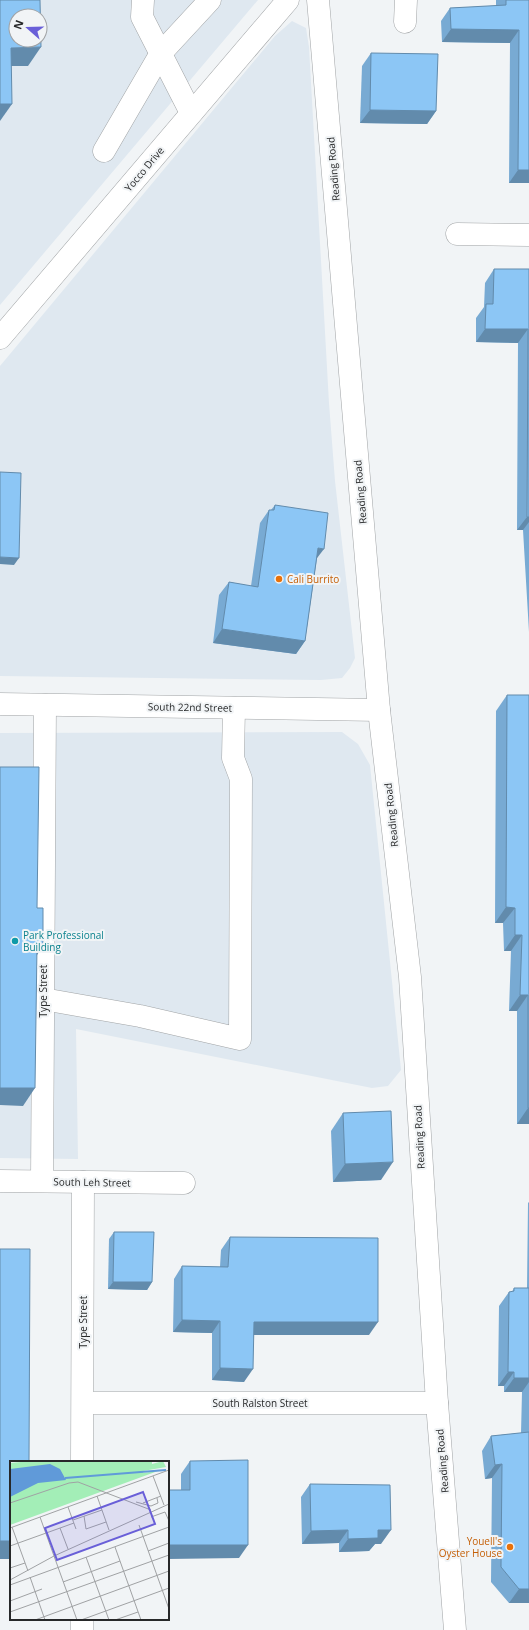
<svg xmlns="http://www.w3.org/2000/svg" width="529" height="1630" font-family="'Open Sans',sans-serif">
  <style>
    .built { fill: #dfe8f0; fill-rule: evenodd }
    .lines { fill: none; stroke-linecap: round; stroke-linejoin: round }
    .minor-casing { stroke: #a1a4a6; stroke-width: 23 }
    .minor { stroke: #fff; stroke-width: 22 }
    .wall { fill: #78aad3 }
    .shaded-wall { fill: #628bac }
    .building { fill: #8cc6f5; stroke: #628bac; fill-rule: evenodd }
    .food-dot { fill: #e8710a; stroke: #f1f4f6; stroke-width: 1.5 }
    .culture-dot { fill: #0f9aa8; stroke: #f1f4f6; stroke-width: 1.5 }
    .labels { text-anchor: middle; stroke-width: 4; stroke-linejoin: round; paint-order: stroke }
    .street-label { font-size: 10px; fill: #272829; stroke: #f1f4f6 }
    .food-label { font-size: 10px; fill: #c56008; stroke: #f1f4f6; text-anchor: start }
    .culture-label { font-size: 10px; fill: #0d838f; stroke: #f1f4f6; text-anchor: start }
    .inset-river { fill: none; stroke: #609ad9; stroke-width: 2 }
    .inset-road { fill: none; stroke: #a0a2a4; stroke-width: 1 }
    .view { fill: #695fd8; fill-opacity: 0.15; stroke: #695fd8; stroke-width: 2 }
    .inset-edge { fill: none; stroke: #272829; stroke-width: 2 }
  </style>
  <rect width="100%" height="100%" fill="#f1f4f6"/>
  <g class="built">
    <path d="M0,0H258L0,305ZM16,16H40V40H16Z"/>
    <polygon points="292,21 306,28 309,47 329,403 335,481 355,658 350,668 342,678 321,680 0,676 0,366 275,36"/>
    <polygon points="342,732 358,744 370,765 401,1070 388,1086 372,1088 76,1029 78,1159 0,1158 0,733"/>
  </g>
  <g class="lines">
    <defs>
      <g id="minor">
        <polyline points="143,0 142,17 191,113"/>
        <polyline points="318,0 379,710 410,977 437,1403 455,1630"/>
        <polyline points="405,22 406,0"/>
        <polyline points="104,151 161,53 210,0"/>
        <polyline points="457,234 529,235"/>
        <polyline points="0,338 288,0"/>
        <polyline points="0,704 379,710"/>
        <polyline points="43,999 140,1016 240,1039 241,779 233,758 234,708"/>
        <polyline points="0,1181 184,1183"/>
        <polyline points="42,1181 45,705"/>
        <polyline points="83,1403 437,1403"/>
        <polyline points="82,1462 83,1182"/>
        <polyline points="82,1630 82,1619"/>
      </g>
    </defs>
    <use href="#minor" class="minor-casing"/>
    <use href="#minor" class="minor"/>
  </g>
  <g class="wall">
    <polygon points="496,0 529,0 529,183 509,183 510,43 442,42 441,21 450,8 496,6"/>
    <polygon points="371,53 436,111 427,124 360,123 362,66"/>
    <polygon points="494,269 529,269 529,632 523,530 517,530 518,343 476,342 476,318 484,307 485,283"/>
    <polygon points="275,505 317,558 305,641 296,654 213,643 219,595 229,582 251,586 260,523 269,510 271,510"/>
    <polygon points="507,695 529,695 529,1124 517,1124 517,1011 509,1011 511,951 504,951 503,923 495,923 496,711"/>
    <polygon points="343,1113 381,1180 333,1182 331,1131"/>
    <polygon points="529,1202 529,1603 509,1603 491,1582 492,1478 485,1479 482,1451 491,1436 521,1433 522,1392 504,1392 504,1386 498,1386 499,1306 509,1292 512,1292 514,1288 527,1288 528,1203"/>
    <polygon points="114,1232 152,1282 147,1290 108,1289 109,1239"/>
    <polygon points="230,1237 369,1335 254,1335 244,1382 212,1380 212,1333 173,1332 174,1279 182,1266 220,1267 221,1250"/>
    <polygon points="190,1461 239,1558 181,1490 181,1474"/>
    <polygon points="310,1484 381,1544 375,1544 369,1551 339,1552 339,1543 302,1544 301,1497"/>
  </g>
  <g class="shaded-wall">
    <polygon points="451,29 519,30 510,43 442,42"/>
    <polygon points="41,47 28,66 0,66 11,48"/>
    <polygon points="0,104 12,104 0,121"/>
    <polygon points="370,110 436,111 427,124 360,123"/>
    <polygon points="518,170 529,170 529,183 509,183"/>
    <polygon points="485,329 528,329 518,343 476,342"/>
    <polygon points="527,517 529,517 529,522 523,530 517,530"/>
    <polygon points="318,548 324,549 314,562"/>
    <polygon points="0,557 19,558 14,565 0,564"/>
    <polygon points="222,629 305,641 296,654 213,643"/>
    <polygon points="506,907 515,908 503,923 495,923"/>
    <polygon points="515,935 522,935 511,951 504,951"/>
    <polygon points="37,946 43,946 31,964"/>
    <polygon points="520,995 528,995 517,1011 509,1011"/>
    <polygon points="0,1088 35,1088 23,1106 0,1105"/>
    <polygon points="528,1108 529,1108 529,1124 517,1124"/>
    <polygon points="393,1162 381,1180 333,1182 345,1164"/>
    <polygon points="113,1282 152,1282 147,1290 108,1289"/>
    <polygon points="182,1320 220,1321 212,1333 173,1332"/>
    <polygon points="254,1322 378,1322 369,1335 246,1335"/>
    <polygon points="220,1368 253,1369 244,1382 212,1380"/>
    <polygon points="508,1372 514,1372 504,1386 498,1386"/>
    <polygon points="514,1378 529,1378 529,1382 522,1392 504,1392"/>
    <polygon points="502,1464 492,1478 485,1479 495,1465"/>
    <polygon points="348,1530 339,1543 302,1544 311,1531"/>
    <polygon points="378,1530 391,1530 381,1544 375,1544 369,1551 339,1552 348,1539"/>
    <rect x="0" y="1541" width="11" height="18"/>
    <polygon points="168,1545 248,1545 239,1558 168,1559"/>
    <polygon points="519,1589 529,1589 529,1603 509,1603"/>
  </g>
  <g class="building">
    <path d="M0,0H40L41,47L11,48L12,104H0ZM16,16H40V40H16Z"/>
    <polygon points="506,0 529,0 529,170 518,170 519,30 451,29 450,8 506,5"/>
    <polygon points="371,53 438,54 436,111 370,110"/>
    <polygon points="494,269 529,269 529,517 527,517 528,329 485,329 486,304 493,304"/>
    <polygon points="0,472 21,473 19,558 0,557"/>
    <polygon points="275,505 328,513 324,549 318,548 305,641 222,629 229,582 258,587 269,510 274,510"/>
    <polygon points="507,695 529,695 529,1108 528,1108 528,995 520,995 522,935 515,935 515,908 506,907"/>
    <polygon points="0,767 39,767 37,908 43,908 43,946 37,946 35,1088 0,1088"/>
    <polygon points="391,1111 393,1162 345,1164 343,1113"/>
    <polygon points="114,1232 154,1232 152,1282 113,1282"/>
    <polygon points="230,1237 378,1238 378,1322 254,1322 253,1369 220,1368 220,1321 182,1320 182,1266 228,1267"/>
    <polygon points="0,1249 30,1249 29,1462 11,1462 11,1541 0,1541"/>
    <polygon points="514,1288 529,1288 529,1378 514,1378 514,1372 508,1372 509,1292 514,1291"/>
    <polygon points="529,1432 529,1589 519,1589 501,1567 502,1464 495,1465 491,1436"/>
    <polygon points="248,1460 248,1545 168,1545 168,1490 190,1490 190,1461"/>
    <polygon points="310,1484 390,1485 391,1530 378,1530 378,1538 348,1539 348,1530 311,1531"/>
  </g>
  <g class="food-dot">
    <circle cx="279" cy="579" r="4"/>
    <circle cx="510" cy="1547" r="4"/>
  </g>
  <circle class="culture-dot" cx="15" cy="941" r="4"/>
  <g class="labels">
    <g class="street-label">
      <text transform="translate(144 169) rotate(-50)" y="4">Yocco Drive</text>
      <text transform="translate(333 169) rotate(-95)" y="4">Reading Road</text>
      <text transform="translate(360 492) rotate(-95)" y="4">Reading Road</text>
      <text transform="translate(190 707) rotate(1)" y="4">South 22nd Street</text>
      <text transform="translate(391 815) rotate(-96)" y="4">Reading Road</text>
      <text transform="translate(43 991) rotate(-90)" y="4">Type Street</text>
      <text transform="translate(419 1137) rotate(-93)" y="4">Reading Road</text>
      <text transform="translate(92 1182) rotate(1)" y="4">South Leh Street</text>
      <text transform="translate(83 1322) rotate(-90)" y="4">Type Street</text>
      <text x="260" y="1407">South Ralston Street</text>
      <text transform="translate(442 1461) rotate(-95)" y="4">Reading Road</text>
    </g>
    <g class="food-label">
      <text x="287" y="583">Cali Burrito</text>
      <text x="502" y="1545" text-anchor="end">Youell's<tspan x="502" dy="12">Oyster House</tspan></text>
    </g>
    <g class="culture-label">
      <text x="23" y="939">Park Professional<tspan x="23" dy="12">Building</tspan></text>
    </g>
  </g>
  <g transform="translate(10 1461)">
    <rect width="159" height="159" fill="#f1f4f6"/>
    <path d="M21,0H142V3L153,0L156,6L133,10V12L148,10L0,64V2Z" fill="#a3eeb7"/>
    <path d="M40,3L50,8L56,19L28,22L0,36V8Z" fill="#609ad9"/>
    <path class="inset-river" d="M55,17L156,9"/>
    <path class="inset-road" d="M143,15L154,44M87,35L99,69M126,41L141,45L148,42L147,37M0,42L59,22L68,21L141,49M133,42L151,35M58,46L66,68M74,55L76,68L96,61M30,56L67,159M141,56L155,51L159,60M63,59L92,49M129,64L159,148M2,66L18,110M0,67L159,9M50,67L58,88M0,85L64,62M105,86L131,159M138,90L159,82M76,96L99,159M0,107L15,102M20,116L35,159M0,119L44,95L159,43M53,121L110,100M0,124L159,66M0,140L32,128M0,151L159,94M25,159L159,110M71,159L159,127M105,159L128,151"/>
    <path class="view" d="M133,31L145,63L47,99L35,67Z"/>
    <rect width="159" height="159" class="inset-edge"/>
  </g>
  <g transform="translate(28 28) rotate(290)"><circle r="19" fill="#f1f4f6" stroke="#a0a2a4"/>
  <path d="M0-3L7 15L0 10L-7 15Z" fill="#695fd8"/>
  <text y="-6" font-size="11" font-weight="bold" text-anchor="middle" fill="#272829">N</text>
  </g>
</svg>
